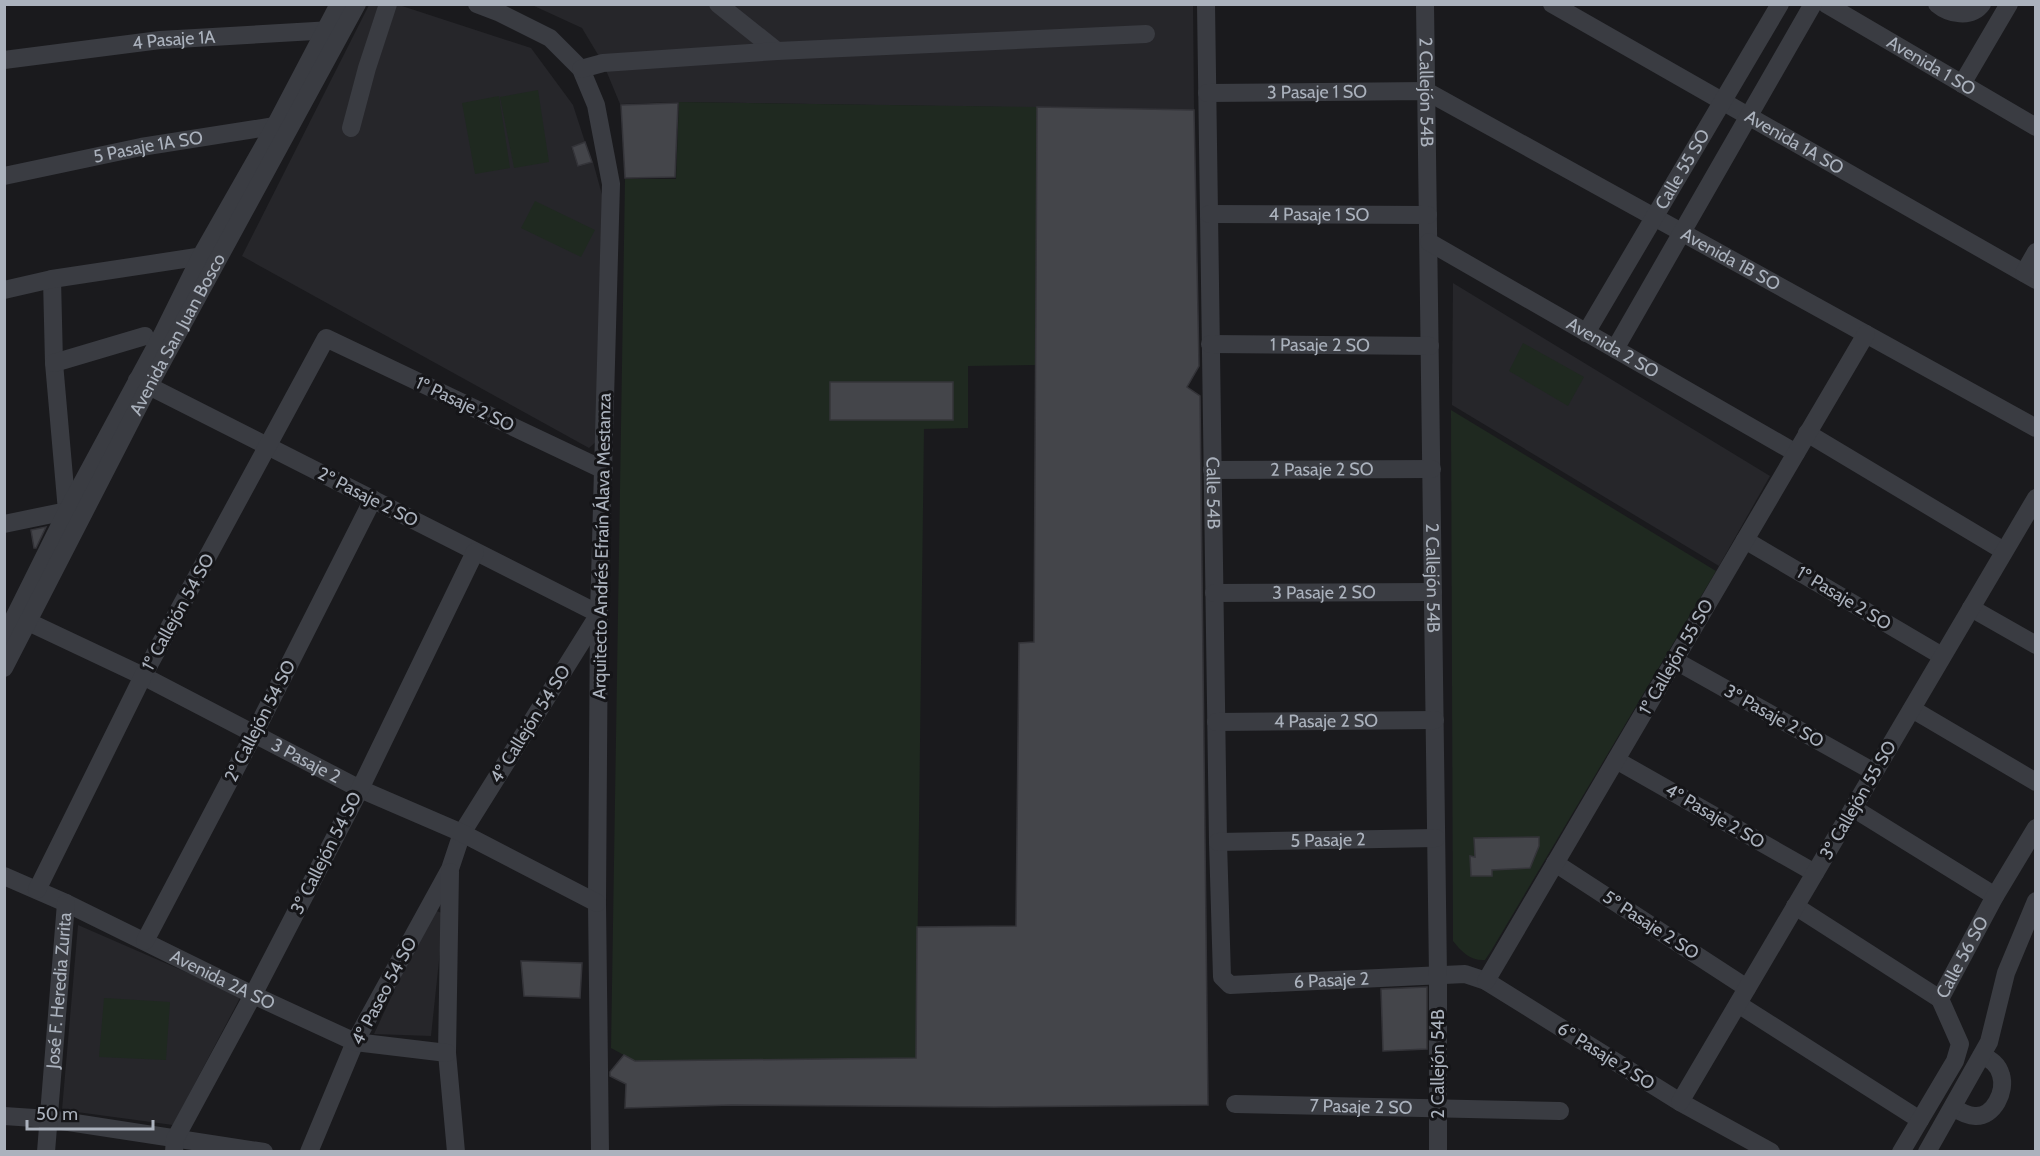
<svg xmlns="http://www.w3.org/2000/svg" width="2040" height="1156" font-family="Cabin,sans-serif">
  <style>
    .built { fill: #26262a }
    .green { fill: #1f2920 }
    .building { fill: #44454a; stroke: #343439; stroke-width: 1.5 }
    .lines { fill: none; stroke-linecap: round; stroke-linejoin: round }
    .minor { stroke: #3a3c42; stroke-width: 18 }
    .labels { text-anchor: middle; stroke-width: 6; stroke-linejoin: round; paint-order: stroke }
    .street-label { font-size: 18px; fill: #abb2bd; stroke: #151518 }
  </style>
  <rect width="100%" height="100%" fill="#1a1a1d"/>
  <g class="built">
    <polygon points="369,5 399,5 531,48 573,105 585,142 571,147 578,167 593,162 604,202 598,440 589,448 242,256"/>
    <polygon points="532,5 1193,5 1194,110 679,102 620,104 603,63 582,28"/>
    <polygon points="1453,283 1770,476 1719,566 1452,405"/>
    <polygon points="432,909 444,914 431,1036 374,1034"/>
    <polygon points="78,925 241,996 173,1125 62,1110"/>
  </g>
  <g class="green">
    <polygon points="538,90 549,162 514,168 500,97"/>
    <polygon points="499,96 510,168 475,174 462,103"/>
    <polygon points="679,102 1037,107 1035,365 968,366 968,428 924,429 916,1058 635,1061 611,1048 625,179 676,179"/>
    <polygon points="535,201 595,230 581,257 521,228"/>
    <polygon points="1523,343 1584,377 1568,406 1509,371"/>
    <path d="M1451,410L1716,571L1491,951L1485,960C1470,961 1462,952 1453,941Z"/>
    <polygon points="104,998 170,1002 166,1060 99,1057"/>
  </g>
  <g class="building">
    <polygon points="678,103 675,177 625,178 621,105"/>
    <polygon points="1037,107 1194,110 1199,366 1187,387 1200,396 1208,1105 994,1107 732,1105 625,1108 626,1084 610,1076 610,1072 624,1055 635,1061 916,1058 917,927 1016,926 1019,643 1034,642"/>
    <polygon points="585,142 592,162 578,166 572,147"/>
    <rect x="830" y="382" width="123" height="38"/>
    <polygon points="46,527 36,548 34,548 31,530"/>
    <polygon points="1539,837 1539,846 1530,868 1492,870 1492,876 1471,876 1470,856 1475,857 1474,838"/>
    <polygon points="521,961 582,963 580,998 524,996"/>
    <polygon points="1427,987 1427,1049 1383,1051 1381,989"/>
  </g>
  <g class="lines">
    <g class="minor">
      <polyline points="477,4 498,12 550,38 581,69 596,105 611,184 599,614 597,903 600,1152"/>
      <polyline points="718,4 777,51"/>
      <path id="s1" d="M1206,4L1218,842L1222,977L1230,985L1465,974L1486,981L1680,1102L1771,1152"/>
      <path id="s2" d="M1425,4L1438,976V1152"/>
      <path id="s3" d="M1552,4L2036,280"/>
      <path id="s4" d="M1826,4L2036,127"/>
      <path d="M1937,4C1949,14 1971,19 1982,4"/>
      <path id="s5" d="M4,60L160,40L332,30"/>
      <polyline points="581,69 603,63 777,51 1146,34"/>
      <polyline points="1962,84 2009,4"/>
      <path id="s6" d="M1207,93L1426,91L2036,428"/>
      <polyline points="351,128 367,68 388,4"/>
      <path id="s7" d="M4,176L141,147L281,125"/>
      <path id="s8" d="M1209,214L1428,215"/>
      <path id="s9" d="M1429,242L1796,453"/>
      <polyline points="2024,273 2036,252"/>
      <polyline points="52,279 54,363 67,511"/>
      <polyline points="4,290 52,279 210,255"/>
      <path id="s10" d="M1586,333L1780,4"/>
      <path id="s11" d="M1210,344L1430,346"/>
      <polyline points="1615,349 1813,4"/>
      <polyline points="54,363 145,336"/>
      <polyline points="137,380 599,614 462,833 450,869 355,1042 309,1152"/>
      <polyline points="1807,433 2004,551"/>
      <path id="s12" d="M1212,470L1432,469"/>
      <polyline points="4,524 67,511 73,517"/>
      <polyline points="1745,540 1942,656"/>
      <path id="s13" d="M1214,593L1433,592"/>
      <polyline points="1971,608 2036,645"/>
      <path id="s14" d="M18,617L143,676L360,789L462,833L597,903"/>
      <polyline points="4,638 67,511 163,333 201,256 275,126 339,4"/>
      <polyline points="1674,660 1874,772"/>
      <path id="s15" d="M4,668L149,386L357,4"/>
      <polyline points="1912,709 2036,782"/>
      <path id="s16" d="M1216,722L1435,720"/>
      <polyline points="1616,760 1815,873"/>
      <polyline points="1853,808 1995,896"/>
      <path id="s17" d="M1218,842L1436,838"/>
      <polyline points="1555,863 1747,988"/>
      <polyline points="450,872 447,1053 456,1152"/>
      <path id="s18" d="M4,876L66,903L253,995L355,1042L447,1053"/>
      <polyline points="37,890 143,676 326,338 604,470"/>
      <polyline points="1795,906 1940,999"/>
      <polyline points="145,941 254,734 373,499"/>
      <polyline points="1486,981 1866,334"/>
      <polyline points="1738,1004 1920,1120"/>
      <polyline points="1680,1102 2036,498"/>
      <path id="s19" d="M1235,1104L1560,1111"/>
      <path d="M1953,1107C1959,1111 1967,1116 1975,1116C1994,1117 2006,1091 2001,1075C1998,1064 1991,1060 1982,1055"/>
      <polyline points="4,1116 49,1119 264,1152"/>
      <path id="s20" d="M46,1152L66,903"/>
      <polyline points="174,1152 175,1139 253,995 360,789 475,552"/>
      <path id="s21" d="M1901,1152L1955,1061L1960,1044L1940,999L1995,896L2036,828"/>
      <polyline points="1927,1152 1989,1042 2006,973 2036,901"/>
    </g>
  </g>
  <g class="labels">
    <g class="street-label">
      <text dy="6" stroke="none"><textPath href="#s5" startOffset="171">4 Pasaje 1A</textPath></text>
      <text dy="6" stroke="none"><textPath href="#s4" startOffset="122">Avenida 1 SO</textPath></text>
      <text dy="6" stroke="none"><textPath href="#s6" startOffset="110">3 Pasaje 1 SO</textPath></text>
      <text dy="6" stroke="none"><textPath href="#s2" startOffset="88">2 Callejón 54B</textPath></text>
      <text dy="6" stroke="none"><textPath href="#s3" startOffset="279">Avenida 1A SO</textPath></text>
      <text dy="6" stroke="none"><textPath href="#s7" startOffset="147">5 Pasaje 1A SO</textPath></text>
      <text dy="6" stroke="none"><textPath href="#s10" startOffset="190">Calle 55 SO</textPath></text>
      <text dy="6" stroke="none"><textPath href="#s8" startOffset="110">4 Pasaje 1 SO</textPath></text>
      <text dy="6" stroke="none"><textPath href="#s6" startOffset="567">Avenida 1B SO</textPath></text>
      <text dy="6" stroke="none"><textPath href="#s15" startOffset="376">Avenida San Juan Bosco</textPath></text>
      <text dy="6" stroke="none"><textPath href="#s11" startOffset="110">1 Pasaje 2 SO</textPath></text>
      <text dy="6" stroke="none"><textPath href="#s9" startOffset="212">Avenida 2 SO</textPath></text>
      <text transform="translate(465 404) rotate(25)" y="6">1º Pasaje 2 SO</text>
      <text dy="6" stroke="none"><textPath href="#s12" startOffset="110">2 Pasaje 2 SO</textPath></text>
      <text dy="6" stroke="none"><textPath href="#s1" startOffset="489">Calle 54B</textPath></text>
      <text transform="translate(368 497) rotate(27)" y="6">2º Pasaje 2 SO</text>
      <text transform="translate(602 546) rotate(-89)" y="6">Arquitecto Andrés Efraín Álava Mestanza</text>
      <text dy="6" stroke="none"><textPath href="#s2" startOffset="574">2 Callejón 54B</textPath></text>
      <text dy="6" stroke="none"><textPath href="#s13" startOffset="110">3 Pasaje 2 SO</textPath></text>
      <text transform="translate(1844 598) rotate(31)" y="6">1º Pasaje 2 SO</text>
      <text transform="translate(178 612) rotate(-61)" y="6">1º Callejón 54 SO</text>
      <text transform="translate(1676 657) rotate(-60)" y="6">1º Callejón 55 SO</text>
      <text transform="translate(1774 716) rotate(29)" y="6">3º Pasaje 2 SO</text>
      <text transform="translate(260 721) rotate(-63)" y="6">2º Callejón 54 SO</text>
      <text dy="6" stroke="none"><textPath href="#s16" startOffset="110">4 Pasaje 2 SO</textPath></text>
      <text transform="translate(530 724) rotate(-58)" y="6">4º Callejón 54 SO</text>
      <text dy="6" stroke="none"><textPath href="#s14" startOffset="322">3 Pasaje 2</textPath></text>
      <text transform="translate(1858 800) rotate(-60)" y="6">3º Callejón 55 SO</text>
      <text transform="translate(1715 816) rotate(30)" y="6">4º Pasaje 2 SO</text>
      <text dy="6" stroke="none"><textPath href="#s17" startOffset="110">5 Pasaje 2</textPath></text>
      <text transform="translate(326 853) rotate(-63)" y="6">3º Callejón 54 SO</text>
      <text transform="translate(1651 925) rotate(33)" y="6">5º Pasaje 2 SO</text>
      <text dy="6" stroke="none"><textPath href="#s21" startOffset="220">Calle 56 SO</textPath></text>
      <text dy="6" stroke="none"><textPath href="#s18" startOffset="242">Avenida 2A SO</textPath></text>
      <text dy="6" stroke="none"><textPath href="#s1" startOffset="1086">6 Pasaje 2</textPath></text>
      <text dy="6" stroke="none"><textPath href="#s20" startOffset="162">José F. Heredia Zurita</textPath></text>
      <text transform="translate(384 991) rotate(-62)" y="6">4º Paseo 54 SO</text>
      <text transform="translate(1606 1056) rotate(32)" y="6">6º Pasaje 2 SO</text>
      <text transform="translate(1438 1064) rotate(-90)" y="6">2 Callejón 54B</text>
      <text dy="6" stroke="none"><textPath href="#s19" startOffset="126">7 Pasaje 2 SO</textPath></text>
    </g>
  </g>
  <rect width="2040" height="1156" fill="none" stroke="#abb2bd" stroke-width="12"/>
  <path d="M27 1120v9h126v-9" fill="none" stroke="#abb2bd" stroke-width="3"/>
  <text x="36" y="1120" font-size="18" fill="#abb2bd" stroke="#151518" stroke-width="4.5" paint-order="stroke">50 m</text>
</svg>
